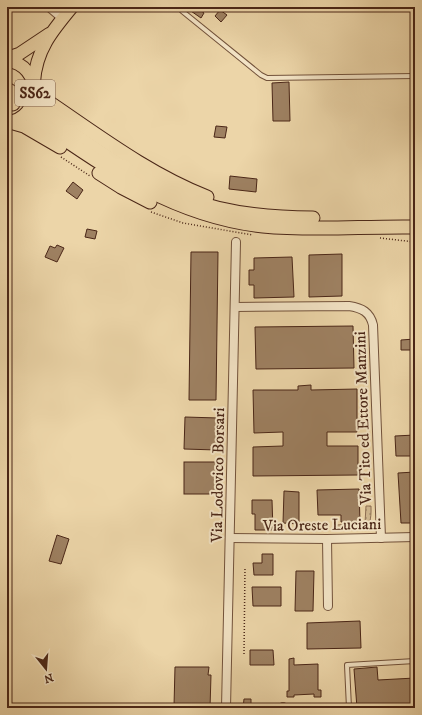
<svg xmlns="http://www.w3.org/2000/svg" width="422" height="715" font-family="'IM FELL DW Pica',serif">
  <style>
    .green { fill: url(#green-dots); stroke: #8d6e53 }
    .building { fill: #9e8162; stroke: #4a2617 }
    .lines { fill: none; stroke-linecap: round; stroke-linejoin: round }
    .service-casing { stroke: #72523b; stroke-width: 6 }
    .minor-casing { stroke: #72523b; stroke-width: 10 }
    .primary-casing { stroke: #4a2617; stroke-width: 14 }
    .trunk-casing { stroke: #4a2617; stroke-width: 15 }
    .path { stroke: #4a2617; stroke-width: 1.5; stroke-dasharray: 1 2; stroke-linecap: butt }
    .service { stroke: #f3e4c6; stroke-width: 4 }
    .minor { stroke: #f3e4c6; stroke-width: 8 }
    .primary { stroke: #ecd5a8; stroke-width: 12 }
    .trunk { stroke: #ecd5a8; stroke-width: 13 }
    .labels { text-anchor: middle; stroke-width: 4; stroke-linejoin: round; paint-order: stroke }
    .shield { fill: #f3e4c6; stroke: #7d5f4c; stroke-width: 1 }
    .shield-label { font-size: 15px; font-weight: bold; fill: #4a2617 }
    .street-label { font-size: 16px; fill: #4a2617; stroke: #f3e4c6 }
  </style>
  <defs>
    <pattern id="green-dots" width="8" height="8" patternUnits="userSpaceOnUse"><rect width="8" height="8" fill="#d0b78f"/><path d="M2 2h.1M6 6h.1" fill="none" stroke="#ab9574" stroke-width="1.8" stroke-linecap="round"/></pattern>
  </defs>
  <rect width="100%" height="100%" fill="#ecd5a8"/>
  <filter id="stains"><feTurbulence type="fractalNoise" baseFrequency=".005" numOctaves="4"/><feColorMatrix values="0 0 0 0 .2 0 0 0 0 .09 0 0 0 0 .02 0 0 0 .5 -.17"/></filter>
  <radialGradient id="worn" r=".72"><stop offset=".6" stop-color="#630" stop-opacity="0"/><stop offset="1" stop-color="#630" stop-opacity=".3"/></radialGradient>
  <path class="green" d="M366,506H371C372,535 362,529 337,530V525L365,523Z"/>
  <g class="building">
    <polygon points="188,7 196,7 204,13 201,18 188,9"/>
    <polygon points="220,10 227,15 221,22 215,16"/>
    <polygon points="289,82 290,121 273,121 272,83"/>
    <polygon points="216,126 227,127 225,138 214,137"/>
    <polygon points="230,176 257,179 256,192 229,189"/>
    <polygon points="73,182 83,190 77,199 66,191"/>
    <polygon points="87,229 97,231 95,239 85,237"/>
    <polygon points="57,245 64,248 57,262 45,257 50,246 55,248"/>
    <polygon points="191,252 218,252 216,400 189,400"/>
    <polygon points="342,254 342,296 309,297 309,255"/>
    <polygon points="292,257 294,297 254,298 254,285 249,285 249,270 254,270 254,258"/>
    <polygon points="353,326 354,368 256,369 255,327"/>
    <polygon points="415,339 415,350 401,350 401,340"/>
    <polygon points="311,385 311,390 357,389 357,432 327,432 327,446 358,446 358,475 253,476 253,447 283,446 283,432 254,433 253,390 298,390 298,386"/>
    <polygon points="185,417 218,418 217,450 184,449"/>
    <polygon points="415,435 415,456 396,456 395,436"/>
    <rect x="184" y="462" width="33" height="32"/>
    <polygon points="415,472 415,523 401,523 398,473"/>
    <polygon points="359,489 360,522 341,522 341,515 318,515 317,490"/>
    <polygon points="284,491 299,492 299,524 283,523"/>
    <polygon points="252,500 272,500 273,530 255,530 255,514 252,514"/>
    <polygon points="57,535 69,539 61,564 49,561"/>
    <polygon points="262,554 273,554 273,575 254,575 253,563 262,563"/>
    <polygon points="296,571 314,571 313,611 295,611"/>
    <polygon points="252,587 281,587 281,606 253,606"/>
    <polygon points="360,621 361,648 307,649 307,623"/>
    <polygon points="250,650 273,650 274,665 250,665"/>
    <polygon points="294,658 294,665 318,664 318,690 321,690 321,697 314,697 314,694 294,695 294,697 287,697 287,691 289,691 289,659"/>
    <polygon points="175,667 209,667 208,675 211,675 210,708 174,706"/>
    <polygon points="377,667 378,680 415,678 415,708 357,708 354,669"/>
    <polygon points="244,699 251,699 251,708 243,708"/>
  </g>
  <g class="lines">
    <defs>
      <g id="service">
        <polyline points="185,7 182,11 261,75 267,78 415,76"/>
        <polyline points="349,708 347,665 415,661"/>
      </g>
      <g id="minor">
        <polyline points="49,7 62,18"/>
        <path d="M235,307L349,306C362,308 370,312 373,325L381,538"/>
        <polyline points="230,538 327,539 415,537"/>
        <polyline points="327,539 328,606"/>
        <polyline points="283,707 283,708"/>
        <polyline points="226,708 236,242"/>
      </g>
      <g id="primary">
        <polyline points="7,58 19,54 49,34"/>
        <path d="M7,61C43,64 43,119 7,122"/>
        <path d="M34,82C36,50 52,31 72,7"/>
      </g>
      <g id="trunk">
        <polyline points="7,89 18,96"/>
        <path d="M34,89L44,99C96,134 148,174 207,197"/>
        <polyline points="7,100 13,104"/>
        <path d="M37,109C85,141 131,178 185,198C226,214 270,218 313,218"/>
        <path d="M32,117C105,167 172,216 263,226C313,231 365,226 415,227"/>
        <polyline points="10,122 24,126 60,147"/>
        <polyline points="99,173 121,187 150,202"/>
      </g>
    </defs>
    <use href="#service" class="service-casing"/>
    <use href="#minor" class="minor-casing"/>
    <use href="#primary" class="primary-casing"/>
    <use href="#trunk" class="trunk-casing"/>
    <g class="path">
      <polyline points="61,157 90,176"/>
      <polyline points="151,212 183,223 253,235"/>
      <polyline points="380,238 415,242"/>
      <polyline points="244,654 245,567"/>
    </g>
    <use href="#service" class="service"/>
    <use href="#minor" class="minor"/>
    <use href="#primary" class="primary"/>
    <use href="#trunk" class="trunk"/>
  </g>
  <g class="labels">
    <rect class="shield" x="15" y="80" width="40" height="26" rx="3"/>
    <g class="shield-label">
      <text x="35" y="98">SS62</text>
    </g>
    <g class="street-label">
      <text transform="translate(362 418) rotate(-92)" y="6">Via Tito ed Ettore Manzini</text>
      <text transform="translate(217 475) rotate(-89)" y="6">Via Lodovico Borsari</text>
      <text transform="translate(322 524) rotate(-1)" y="6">Via Oreste Luciani</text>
    </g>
  </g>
  <rect width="422" height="715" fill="none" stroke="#ecd5a8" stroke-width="24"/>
  <rect x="8" y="8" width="406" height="699" fill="none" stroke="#4a2617" stroke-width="2"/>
  <rect x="12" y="12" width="398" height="691" fill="none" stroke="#4a2617"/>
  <g transform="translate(46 669) rotate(163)" stroke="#f3e4c6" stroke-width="3" paint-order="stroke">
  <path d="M0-3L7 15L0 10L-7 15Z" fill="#4a2617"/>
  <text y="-6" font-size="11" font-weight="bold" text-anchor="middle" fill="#4a2617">N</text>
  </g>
  <rect width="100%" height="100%" filter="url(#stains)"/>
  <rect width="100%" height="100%" fill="url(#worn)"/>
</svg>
